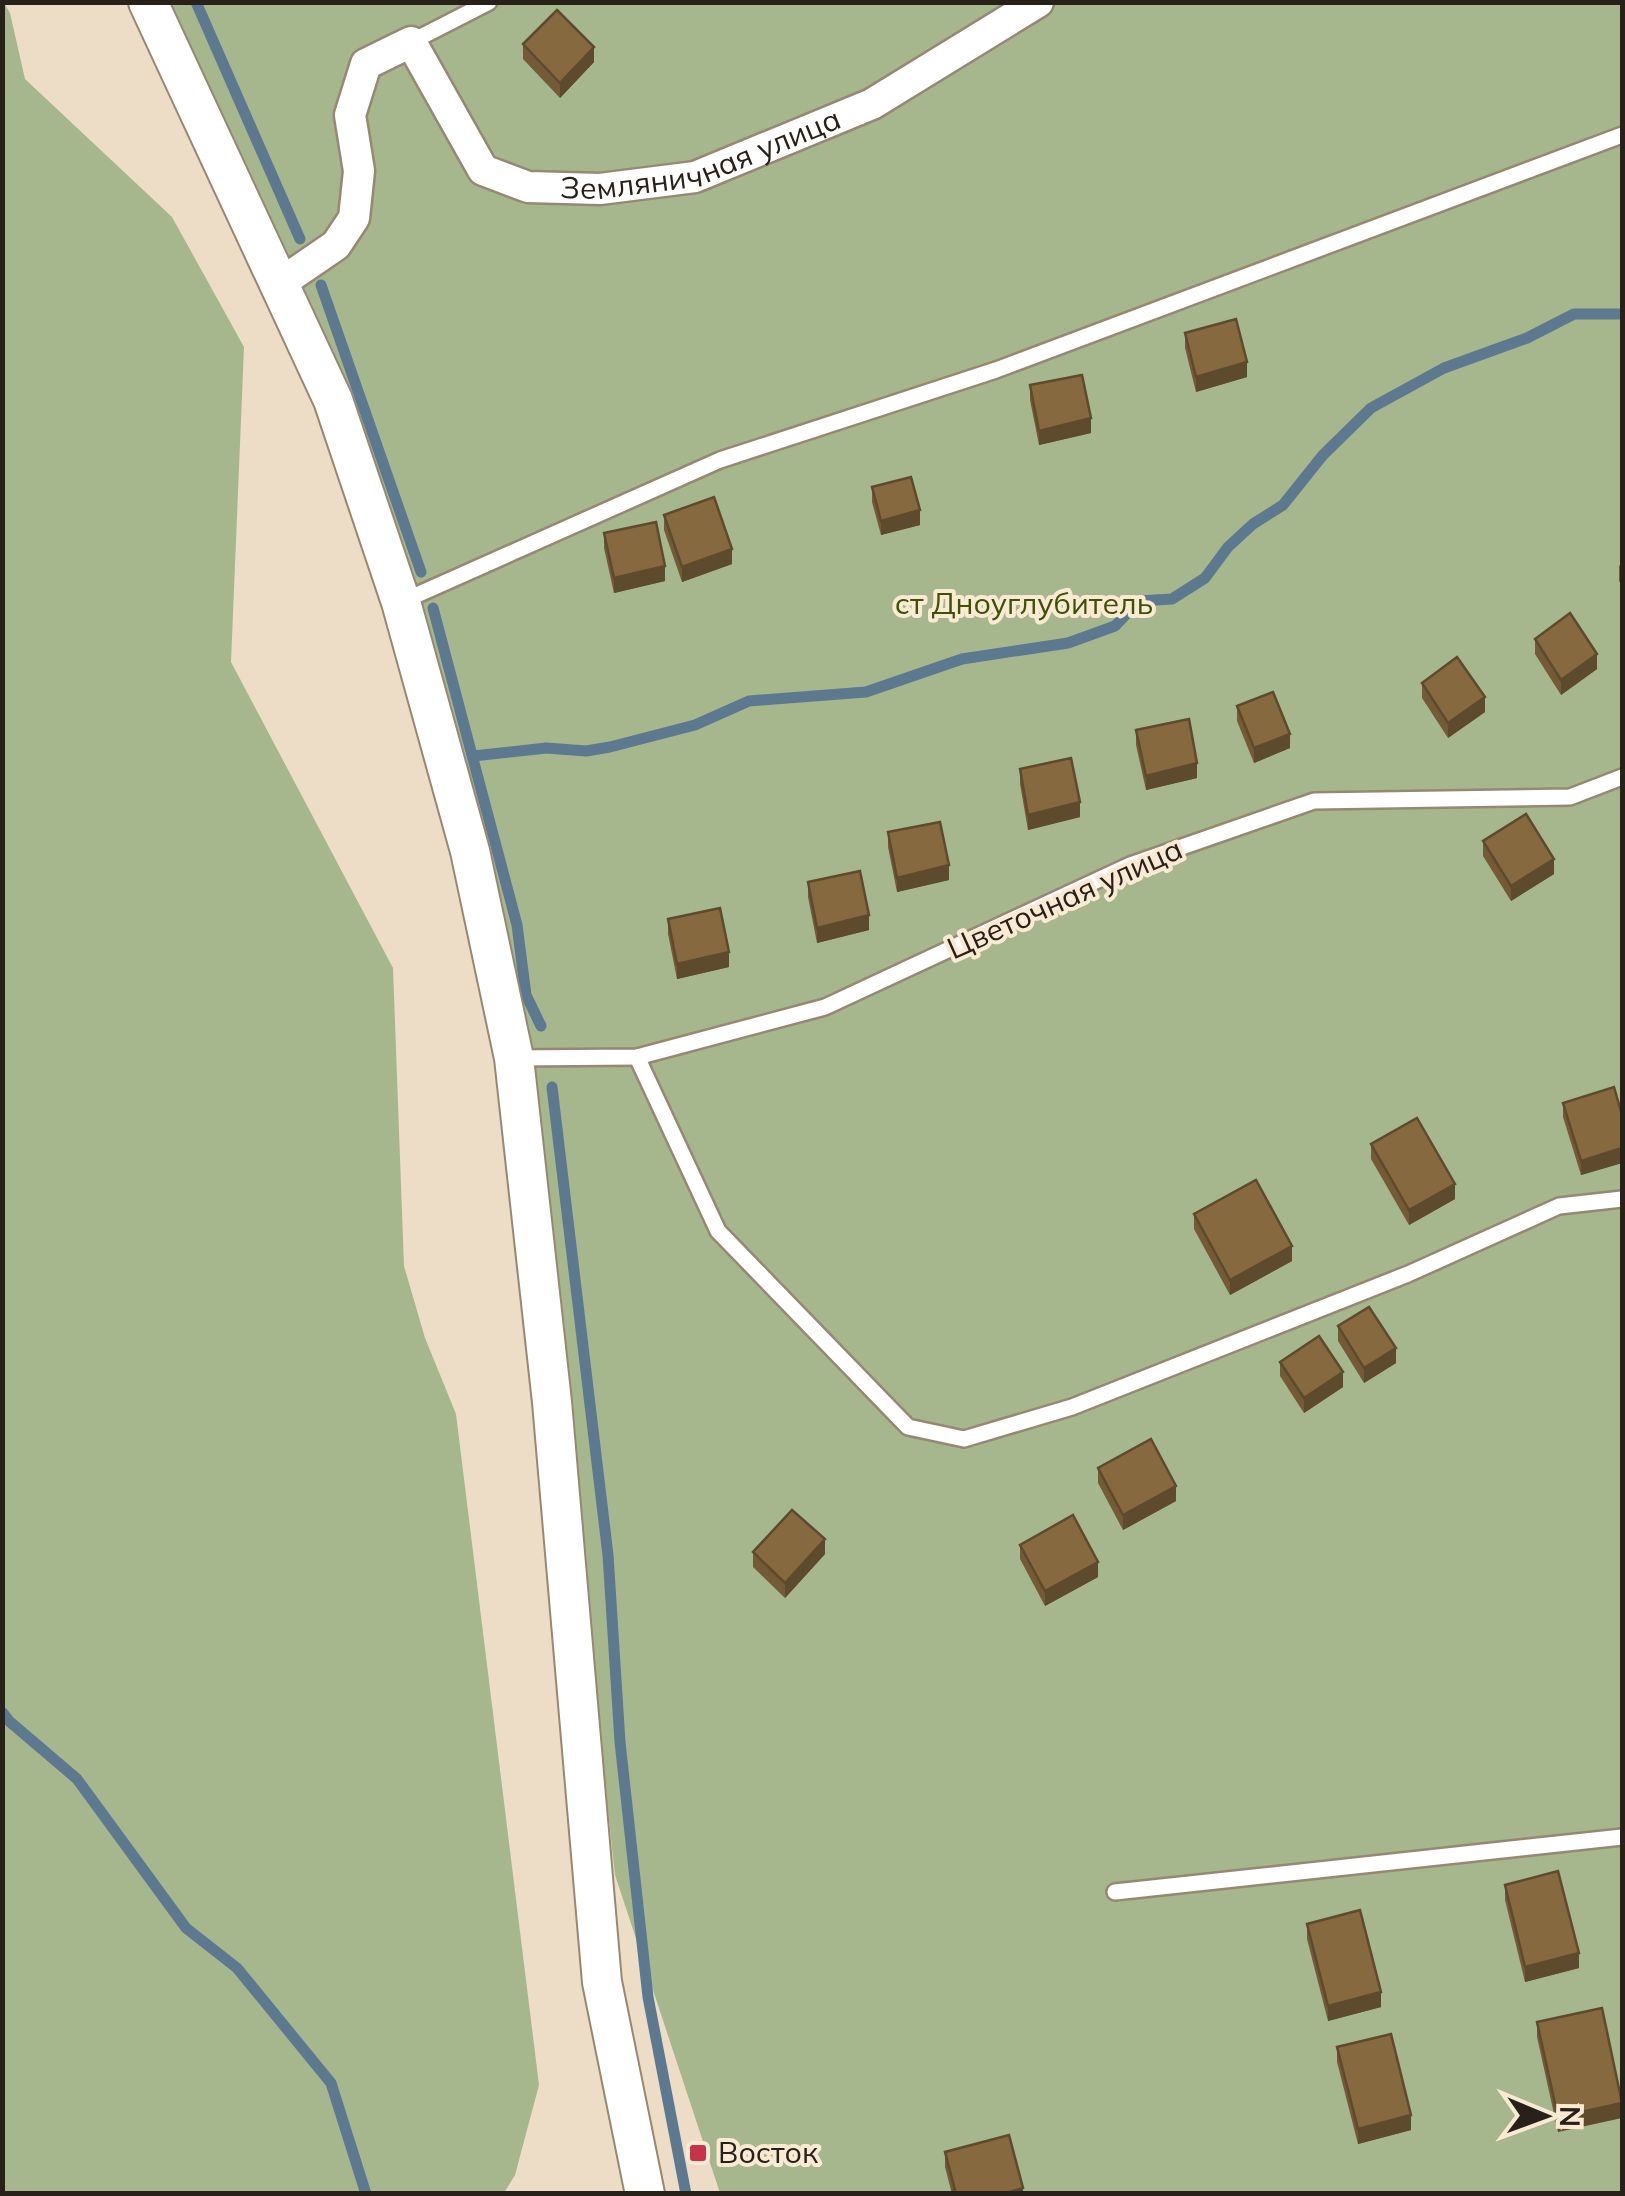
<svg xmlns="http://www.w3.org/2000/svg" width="1625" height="2196" font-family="Mulish,sans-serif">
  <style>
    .green { fill: #a6b78d }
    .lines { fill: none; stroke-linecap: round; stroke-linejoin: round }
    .stream { stroke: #5d798f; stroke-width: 11 }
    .service-casing { stroke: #978773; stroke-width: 20 }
    .minor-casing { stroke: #978773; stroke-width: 35 }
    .tertiary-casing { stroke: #978773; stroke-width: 42 }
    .service { stroke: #fff; stroke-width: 15 }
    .minor { stroke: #fff; stroke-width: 30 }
    .tertiary { stroke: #fff; stroke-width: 38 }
    .wall { fill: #745a36 }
    .shaded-wall { fill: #5e4a2c }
    .building { fill: #87693f; stroke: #5e4a2c; stroke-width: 2.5 }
    .poi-dot { fill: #c5344a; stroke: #fbead3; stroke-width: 4 }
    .labels { text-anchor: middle; stroke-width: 8; stroke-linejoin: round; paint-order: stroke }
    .street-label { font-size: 30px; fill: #272119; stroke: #fbead3 }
    .park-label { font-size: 30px; fill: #3c5206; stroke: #fbead3 }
    .poi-label { font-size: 30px; fill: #272119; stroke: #fbead3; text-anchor: start }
  </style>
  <rect width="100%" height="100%" fill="#eeddc6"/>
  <g class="green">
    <polygon points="4,3 10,13 25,79 172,217 244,347 231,662 393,968 404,1266 425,1338 456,1414 539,2085 515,2175 504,2193 3,2193"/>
    <polygon points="155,3 1622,3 1622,2193 720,2193 615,1875 527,1058 355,429"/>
  </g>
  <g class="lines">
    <g class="stream">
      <polyline points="196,2 300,239"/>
      <polyline points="321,285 421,572"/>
      <polyline points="433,608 517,925 526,995 541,1026"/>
      <polyline points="473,756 546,748 586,751 610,747 695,725 749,701 866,692 962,659 1068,643 1115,626 1139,601 1172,599 1205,578 1228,547 1253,524 1283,505 1323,455 1371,408 1444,368 1527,338 1574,314 1622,314"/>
      <polyline points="552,1087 608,1555 620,1742 648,1997 686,2194"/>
      <polyline points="2,1712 9,1721 77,1779 186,1928 237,1968 331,2083 366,2194"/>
    </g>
    <defs>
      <g id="service">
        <polyline points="411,42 489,2"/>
        <polyline points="401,602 720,460 996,370 1622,135"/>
        <polyline points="637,1057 718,1231 908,1427 964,1439 1072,1407 1408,1274 1559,1206 1622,1199"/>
        <polyline points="514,1058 637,1057 825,1007 1130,865 1314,801 1570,797 1622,777"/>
        <polyline points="1115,1892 1622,1837"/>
      </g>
      <g id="minor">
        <path id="s1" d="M279,284L336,245L354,218L359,171L350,115L366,64L411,42L483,170L528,187L600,189L695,177L872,104L1038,2"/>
      </g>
      <polyline id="tertiary" points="148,2 333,400 401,602 470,851 514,1058 552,1402 602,1982 645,2194"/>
    </defs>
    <use href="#service" class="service-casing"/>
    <use href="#minor" class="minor-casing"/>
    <use href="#tertiary" class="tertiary-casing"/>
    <use href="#service" class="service"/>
    <use href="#minor" class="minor"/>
    <use href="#tertiary" class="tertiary"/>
  </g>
  <g class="wall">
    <polygon points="523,44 594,62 560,98 523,59"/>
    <polygon points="1185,333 1247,377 1196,392 1185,348"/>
    <polygon points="1030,385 1091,433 1039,445 1030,400"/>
    <polygon points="872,487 920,525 881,535 872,502"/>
    <polygon points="664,515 732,564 682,582 664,530"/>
    <polygon points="604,533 665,581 614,593 604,548"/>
    <polygon points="1622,563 1622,586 1619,581 1619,566"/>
    <polygon points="1535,639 1597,669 1561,695 1535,654"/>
    <polygon points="1422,683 1485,712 1448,738 1422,698"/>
    <polygon points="1237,706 1290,748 1254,763 1237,721"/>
    <polygon points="1136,730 1197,778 1146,790 1136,745"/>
    <polygon points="1020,769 1080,817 1028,830 1020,784"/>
    <polygon points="888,832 949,880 897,892 888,847"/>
    <polygon points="1483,841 1554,874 1511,901 1483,856"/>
    <polygon points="808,882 869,930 817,943 808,897"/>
    <polygon points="668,919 729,967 677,979 668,934"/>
    <polygon points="1563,1103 1622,1115 1622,1163 1581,1175 1563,1117"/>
    <polygon points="1371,1144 1455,1199 1409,1225 1371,1159"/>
    <polygon points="1194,1214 1292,1261 1230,1295 1194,1229"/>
    <polygon points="1338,1326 1396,1363 1364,1383 1338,1341"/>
    <polygon points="1280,1362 1343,1387 1304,1413 1280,1376"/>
    <polygon points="1098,1468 1176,1501 1123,1530 1098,1483"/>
    <polygon points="1020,1545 1098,1577 1045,1606 1020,1559"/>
    <polygon points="753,1552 825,1554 785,1598 753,1567"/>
    <polygon points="1505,1885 1579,1968 1525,1982 1505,1900"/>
    <polygon points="1307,1924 1381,2007 1328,2021 1307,1939"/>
    <polygon points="1537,2022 1622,2100 1558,2132 1537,2037"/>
    <polygon points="1337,2047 1411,2130 1358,2144 1337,2062"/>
    <polygon points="945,2152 1023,2194 952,2194 945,2167"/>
  </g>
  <g class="shaded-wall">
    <polygon points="594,47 594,62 560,98 560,83"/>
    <polygon points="1247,362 1247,377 1196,392 1196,377"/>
    <polygon points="1091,418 1091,433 1039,445 1039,431"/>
    <polygon points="920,510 920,525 881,535 881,521"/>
    <polygon points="732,549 732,564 682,582 682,567"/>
    <polygon points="665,566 665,581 614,593 614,578"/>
    <polygon points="1597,654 1597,669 1561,695 1561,680"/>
    <polygon points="1485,697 1485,712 1448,738 1448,723"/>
    <polygon points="1290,734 1290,748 1254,763 1254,748"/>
    <polygon points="1197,763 1197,778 1146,790 1146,776"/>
    <polygon points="1080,802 1080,817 1028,830 1028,815"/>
    <polygon points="1554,859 1554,874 1511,901 1511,886"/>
    <polygon points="949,865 949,880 897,892 897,878"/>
    <polygon points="869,915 869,930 817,943 817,928"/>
    <polygon points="729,952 729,967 677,979 677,964"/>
    <polygon points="1622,1148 1622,1163 1581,1175 1581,1161"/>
    <polygon points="1455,1184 1455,1199 1409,1225 1409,1210"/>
    <polygon points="1292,1246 1292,1261 1230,1295 1230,1280"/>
    <polygon points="1396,1348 1396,1363 1364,1383 1364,1368"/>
    <polygon points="1343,1372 1343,1387 1304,1413 1304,1398"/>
    <polygon points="1176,1486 1176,1501 1123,1530 1123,1515"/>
    <polygon points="825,1539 825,1554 785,1598 785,1583"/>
    <polygon points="1098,1562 1098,1577 1045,1606 1045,1591"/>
    <polygon points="1579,1953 1579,1968 1525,1982 1525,1967"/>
    <polygon points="1381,1992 1381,2007 1328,2021 1328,2006"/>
    <polygon points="1622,2103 1622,2118 1558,2132 1558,2117"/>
    <polygon points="1411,2115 1411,2130 1358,2144 1358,2129"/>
    <polygon points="1023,2188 1023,2194 1003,2194"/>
  </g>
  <g class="building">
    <polygon points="557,10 594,47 560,83 523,44"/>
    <polygon points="1236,319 1247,362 1196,377 1185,333"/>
    <polygon points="1082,375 1091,418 1039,431 1030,385"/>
    <polygon points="911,477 920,510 881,521 872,487"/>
    <polygon points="714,497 732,549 682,567 664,515"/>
    <polygon points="656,522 665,566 614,578 604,533"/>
    <polygon points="1570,613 1597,654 1561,680 1535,639"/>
    <polygon points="1457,657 1485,697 1448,723 1422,683"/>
    <polygon points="1273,692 1290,734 1254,748 1237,706"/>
    <polygon points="1189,719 1197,763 1146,776 1136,730"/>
    <polygon points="1071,758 1080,802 1028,815 1020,769"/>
    <polygon points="1526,814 1554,859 1511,886 1483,841"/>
    <polygon points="940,822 949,865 897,878 888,832"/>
    <polygon points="860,871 869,915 817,928 808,882"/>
    <polygon points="720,908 729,952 677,964 668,919"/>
    <polygon points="1614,1087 1622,1115 1622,1148 1581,1161 1563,1103"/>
    <polygon points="1417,1118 1455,1184 1409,1210 1371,1144"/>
    <polygon points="1256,1180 1292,1246 1230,1280 1194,1214"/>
    <polygon points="1369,1307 1396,1348 1364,1368 1338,1326"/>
    <polygon points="1319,1336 1343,1372 1304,1398 1280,1362"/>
    <polygon points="1151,1439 1176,1486 1123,1515 1098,1468"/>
    <polygon points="792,1510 825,1539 785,1583 753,1552"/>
    <polygon points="1073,1515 1098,1562 1045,1591 1020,1545"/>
    <polygon points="1558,1871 1579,1953 1525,1967 1505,1885"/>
    <polygon points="1360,1910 1381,1992 1328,2006 1307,1924"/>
    <polygon points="1602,2008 1622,2103 1558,2117 1537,2022"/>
    <polygon points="1391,2034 1411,2115 1358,2129 1337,2047"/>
    <polygon points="1009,2135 1023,2188 1003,2194 956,2194 945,2152"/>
  </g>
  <rect class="poi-dot" x="688" y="2143" width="20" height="20" rx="5"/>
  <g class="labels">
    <g class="street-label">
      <text dy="10" stroke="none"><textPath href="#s1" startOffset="682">Земляничная улица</textPath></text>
      <text transform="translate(1065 899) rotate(-24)" y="10">Цветочная улица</text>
    </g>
    <g class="park-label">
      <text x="1024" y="614">ст Дноуглубитель</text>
    </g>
    <g class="poi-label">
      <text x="718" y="2163">Восток</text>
    </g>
  </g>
  <rect width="1625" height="2196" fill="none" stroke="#272119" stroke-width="10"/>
  <g transform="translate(1545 2116) rotate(91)" stroke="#fbead3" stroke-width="8" paint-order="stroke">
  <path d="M0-8L18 38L0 25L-18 38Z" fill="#272119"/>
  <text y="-15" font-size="28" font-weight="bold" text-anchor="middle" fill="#272119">N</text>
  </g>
</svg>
